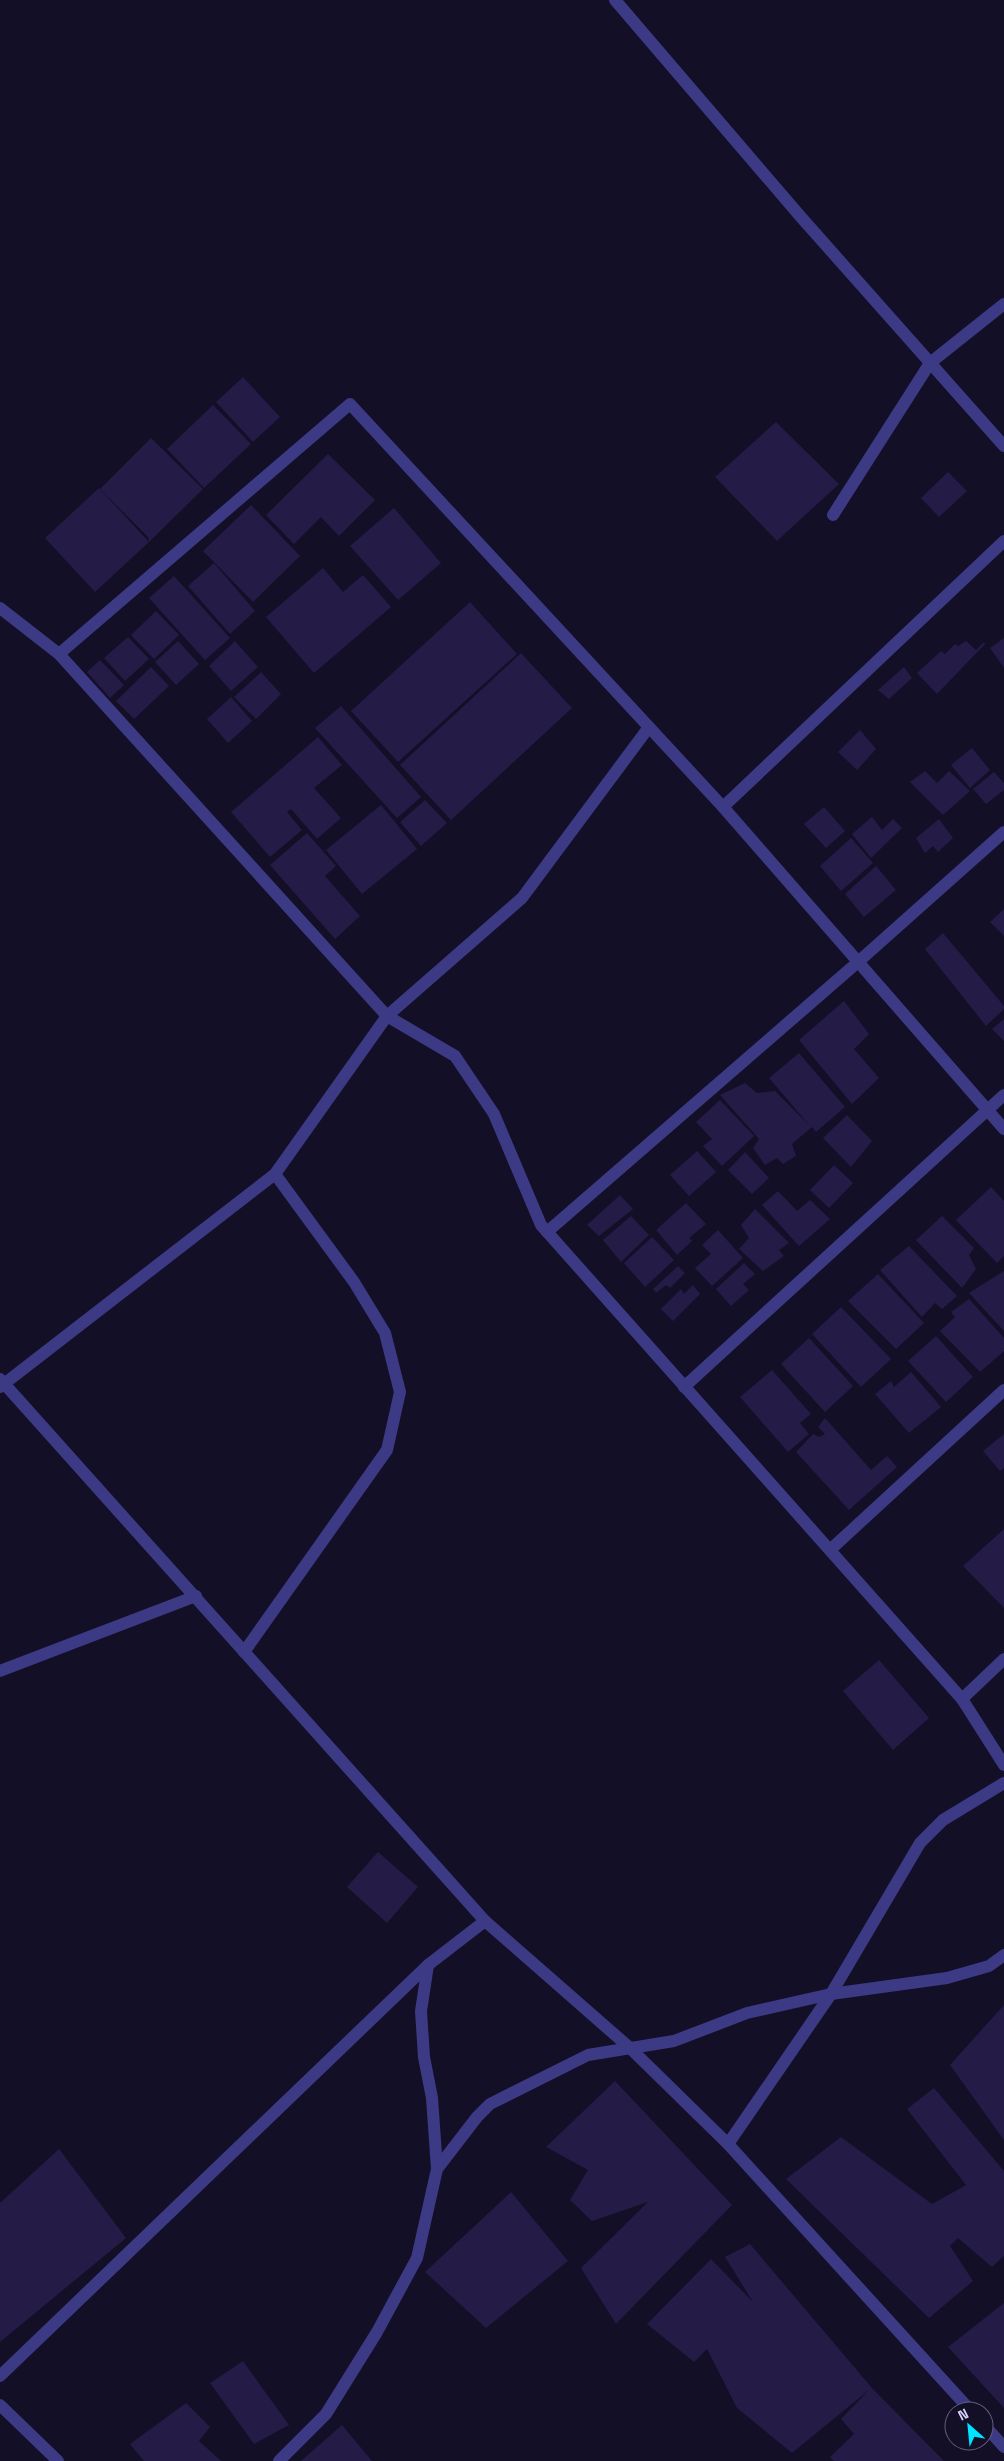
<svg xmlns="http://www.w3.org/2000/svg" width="1004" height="2461" font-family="'Space Grotesk',sans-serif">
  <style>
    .building { fill: #241b47 }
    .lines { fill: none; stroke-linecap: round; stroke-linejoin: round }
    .minor { stroke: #3d3a85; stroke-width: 12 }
  </style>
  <rect width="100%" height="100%" fill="#130f26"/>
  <g class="building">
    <polygon points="243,377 280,417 253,442 216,402"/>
    <polygon points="213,405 251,444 204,488 167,449"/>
    <polygon points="776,422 839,484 777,541 715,477"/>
    <polygon points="151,438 203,489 149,542 148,537 100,489"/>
    <polygon points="328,454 375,500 339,536 321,517 294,544 266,515"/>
    <polygon points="948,472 967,491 939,517 921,498"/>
    <polygon points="99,488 149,542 95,592 45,538"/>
    <polygon points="251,505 300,556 253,602 203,551"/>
    <polygon points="394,508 441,563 398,600 350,546"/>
    <polygon points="214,563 255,611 230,634 188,586"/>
    <polygon points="323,568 343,592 363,575 391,607 314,673 266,617"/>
    <polygon points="174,576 230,638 205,660 149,598"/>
    <polygon points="470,602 517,654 398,762 351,711"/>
    <polygon points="156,611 179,635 154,659 131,635"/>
    <polygon points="128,637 149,659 125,681 104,658"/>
    <polygon points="1004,638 1004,668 990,648"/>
    <polygon points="178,641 199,664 176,685 155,662"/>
    <polygon points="235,641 258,667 231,691 209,666"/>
    <polygon points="966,641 976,650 984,642 985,644 937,694 917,673 941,651 945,654 955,644 958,646"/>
    <polygon points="521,653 572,708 451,820 400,765"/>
    <polygon points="100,660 124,685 110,698 87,672"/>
    <polygon points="151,667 169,686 134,719 116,701"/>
    <polygon points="904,667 912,678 889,699 878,690"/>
    <polygon points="261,672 281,694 256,719 234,697"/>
    <polygon points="231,697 252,721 228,743 207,719"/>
    <polygon points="341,706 421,797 397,818 315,728"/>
    <polygon points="860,730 876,749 857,770 838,752"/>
    <polygon points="318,737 342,765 314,788 341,818 317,839 291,809 287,812 302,830 270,857 231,812"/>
    <polygon points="972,748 990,770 970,788 951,765"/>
    <polygon points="925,771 937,783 949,771 970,791 943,815 910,782"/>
    <polygon points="994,772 1004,783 1004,790 986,804 973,789"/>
    <polygon points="425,800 447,823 421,846 400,822"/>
    <polygon points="381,805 417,849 362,894 326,850"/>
    <polygon points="824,807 845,831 826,848 804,824"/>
    <polygon points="872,817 882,830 893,819 902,828 871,858 852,834"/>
    <polygon points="939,819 953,838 938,852 933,846 925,853 916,838"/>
    <polygon points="307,833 336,866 325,876 360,916 335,939 270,865"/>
    <polygon points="851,838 873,863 841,891 820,866"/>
    <polygon points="876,866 896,890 864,917 845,894"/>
    <polygon points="1004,909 1004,936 990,922"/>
    <polygon points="943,933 1004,1006 1004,1009 986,1026 925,949"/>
    <polygon points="844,1001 869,1034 854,1049 879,1078 852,1104 799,1040"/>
    <polygon points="1004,1019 1004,1041 992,1029"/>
    <polygon points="799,1053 845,1107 816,1132 812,1127 792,1144 796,1156 783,1164 777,1158 765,1165 753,1148 759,1139 720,1095 745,1083 757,1093 775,1091 809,1125 769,1078"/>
    <polygon points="720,1100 754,1136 722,1166 703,1146 712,1139 696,1122"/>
    <polygon points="847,1115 872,1141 851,1167 823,1138"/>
    <polygon points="697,1151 716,1172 689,1196 670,1175"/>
    <polygon points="745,1152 769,1178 752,1194 728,1170"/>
    <polygon points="834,1165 853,1183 829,1208 810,1190"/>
    <polygon points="991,1187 1004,1201 1004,1256 997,1263 956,1220"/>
    <polygon points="778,1191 797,1211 810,1200 830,1219 799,1246 762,1205"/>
    <polygon points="620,1195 633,1209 599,1236 587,1225"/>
    <polygon points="686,1203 706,1224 689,1238 692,1241 677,1255 656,1230"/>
    <polygon points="755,1209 789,1243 779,1250 784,1256 763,1271 739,1249 749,1238 741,1225"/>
    <polygon points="631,1216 649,1235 621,1262 603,1240"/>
    <polygon points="942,1216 974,1248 969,1255 976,1269 962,1288 916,1240"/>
    <polygon points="718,1230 743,1258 712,1286 695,1268 711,1254 702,1245"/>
    <polygon points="652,1237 674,1260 645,1287 624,1263"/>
    <polygon points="909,1246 957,1296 942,1309 935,1303 922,1317 880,1270"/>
    <polygon points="744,1263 755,1274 743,1284 749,1290 731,1306 716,1289"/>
    <polygon points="678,1266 685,1273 670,1288 666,1285 656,1293 653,1289"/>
    <polygon points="1004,1271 1004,1331 969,1293"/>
    <polygon points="878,1274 924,1323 896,1349 848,1301"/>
    <polygon points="693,1285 700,1294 673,1321 661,1309 681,1289 684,1294"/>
    <polygon points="969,1299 1004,1338 1004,1351 980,1372 940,1331 955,1317 951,1312"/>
    <polygon points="841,1307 891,1359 861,1387 812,1334"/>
    <polygon points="936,1336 973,1377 946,1402 908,1361"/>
    <polygon points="809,1338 853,1386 825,1412 781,1364"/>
    <polygon points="772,1370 811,1414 800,1423 809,1434 788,1452 740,1397"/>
    <polygon points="911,1372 941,1407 909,1433 875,1394 891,1381 894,1387"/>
    <polygon points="825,1418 871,1470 887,1456 897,1467 849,1510 796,1452 813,1434 819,1437 825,1434 818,1427"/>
    <polygon points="1004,1434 1004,1468 1000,1471 983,1451"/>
    <polygon points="1004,1529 1004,1608 963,1566"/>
    <polygon points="879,1660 929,1718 893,1750 843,1691"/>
    <polygon points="378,1852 418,1887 387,1923 347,1887"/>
    <polygon points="1004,2005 1004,2140 950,2065"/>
    <polygon points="615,2081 732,2205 616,2324 581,2268 648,2202 592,2221 570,2200 588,2170 546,2147"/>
    <polygon points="934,2088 1004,2171 1004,2256 992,2267 958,2238 950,2246 973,2281 929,2318 786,2179 841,2137 932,2204 966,2185 907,2109"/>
    <polygon points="59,2149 126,2238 0,2342 0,2203"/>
    <polygon points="511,2192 568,2261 486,2328 425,2272"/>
    <polygon points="750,2244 872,2388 944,2461 834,2461 830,2457 854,2434 841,2419 869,2390 792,2453 737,2408 707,2349 694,2362 647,2324 711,2259 753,2302 725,2257"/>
    <polygon points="1004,2303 1004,2408 948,2347"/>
    <polygon points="243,2361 289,2425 254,2444 210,2383"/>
    <polygon points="186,2403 210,2427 199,2441 221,2461 144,2461 130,2444"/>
    <polygon points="342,2425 372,2461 301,2461"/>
  </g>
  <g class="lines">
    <g class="minor">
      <polyline points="615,0 800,216 1004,446"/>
      <polyline points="833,515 930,363 1004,304"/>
      <polyline points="0,608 59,654 387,1016 455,1056 494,1114 541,1225 962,1699 1004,1765"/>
      <polyline points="59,654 350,404 723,807 1004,1129"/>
      <polyline points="723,807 1004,541"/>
      <polyline points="547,1232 858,962 1004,832"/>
      <polyline points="0,1379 485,1921 630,2048 728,2144 971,2411"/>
      <polyline points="0,1387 275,1174 387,1016 522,898 649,727"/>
      <polyline points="684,1387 1004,1095"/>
      <polyline points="830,1550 1004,1390"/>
      <polyline points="244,1652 387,1450 400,1392 385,1333 354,1282 275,1174"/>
      <polyline points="0,1671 196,1596"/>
      <polyline points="962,1699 1004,1659"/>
      <polyline points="728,2144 831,1994 920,1843 943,1820 1004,1783"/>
      <polyline points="437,2169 477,2117 490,2104 588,2055 674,2041 747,2013 831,1994 947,1978 989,1966 1004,1955"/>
      <polyline points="0,2376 428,1965 485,1921"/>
      <polyline points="0,2405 58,2461"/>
      <polyline points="984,2425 1004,2447"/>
      <polyline points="279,2461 326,2414 377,2332 417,2258 437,2169 432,2098 424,2057 421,2011 428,1965"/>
    </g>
  </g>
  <g transform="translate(969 2426) rotate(333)"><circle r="24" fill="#130f26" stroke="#625e7d"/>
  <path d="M0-4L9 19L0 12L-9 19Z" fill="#00e5ff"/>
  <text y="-8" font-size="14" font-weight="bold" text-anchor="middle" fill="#d9d4ff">N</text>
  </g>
</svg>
